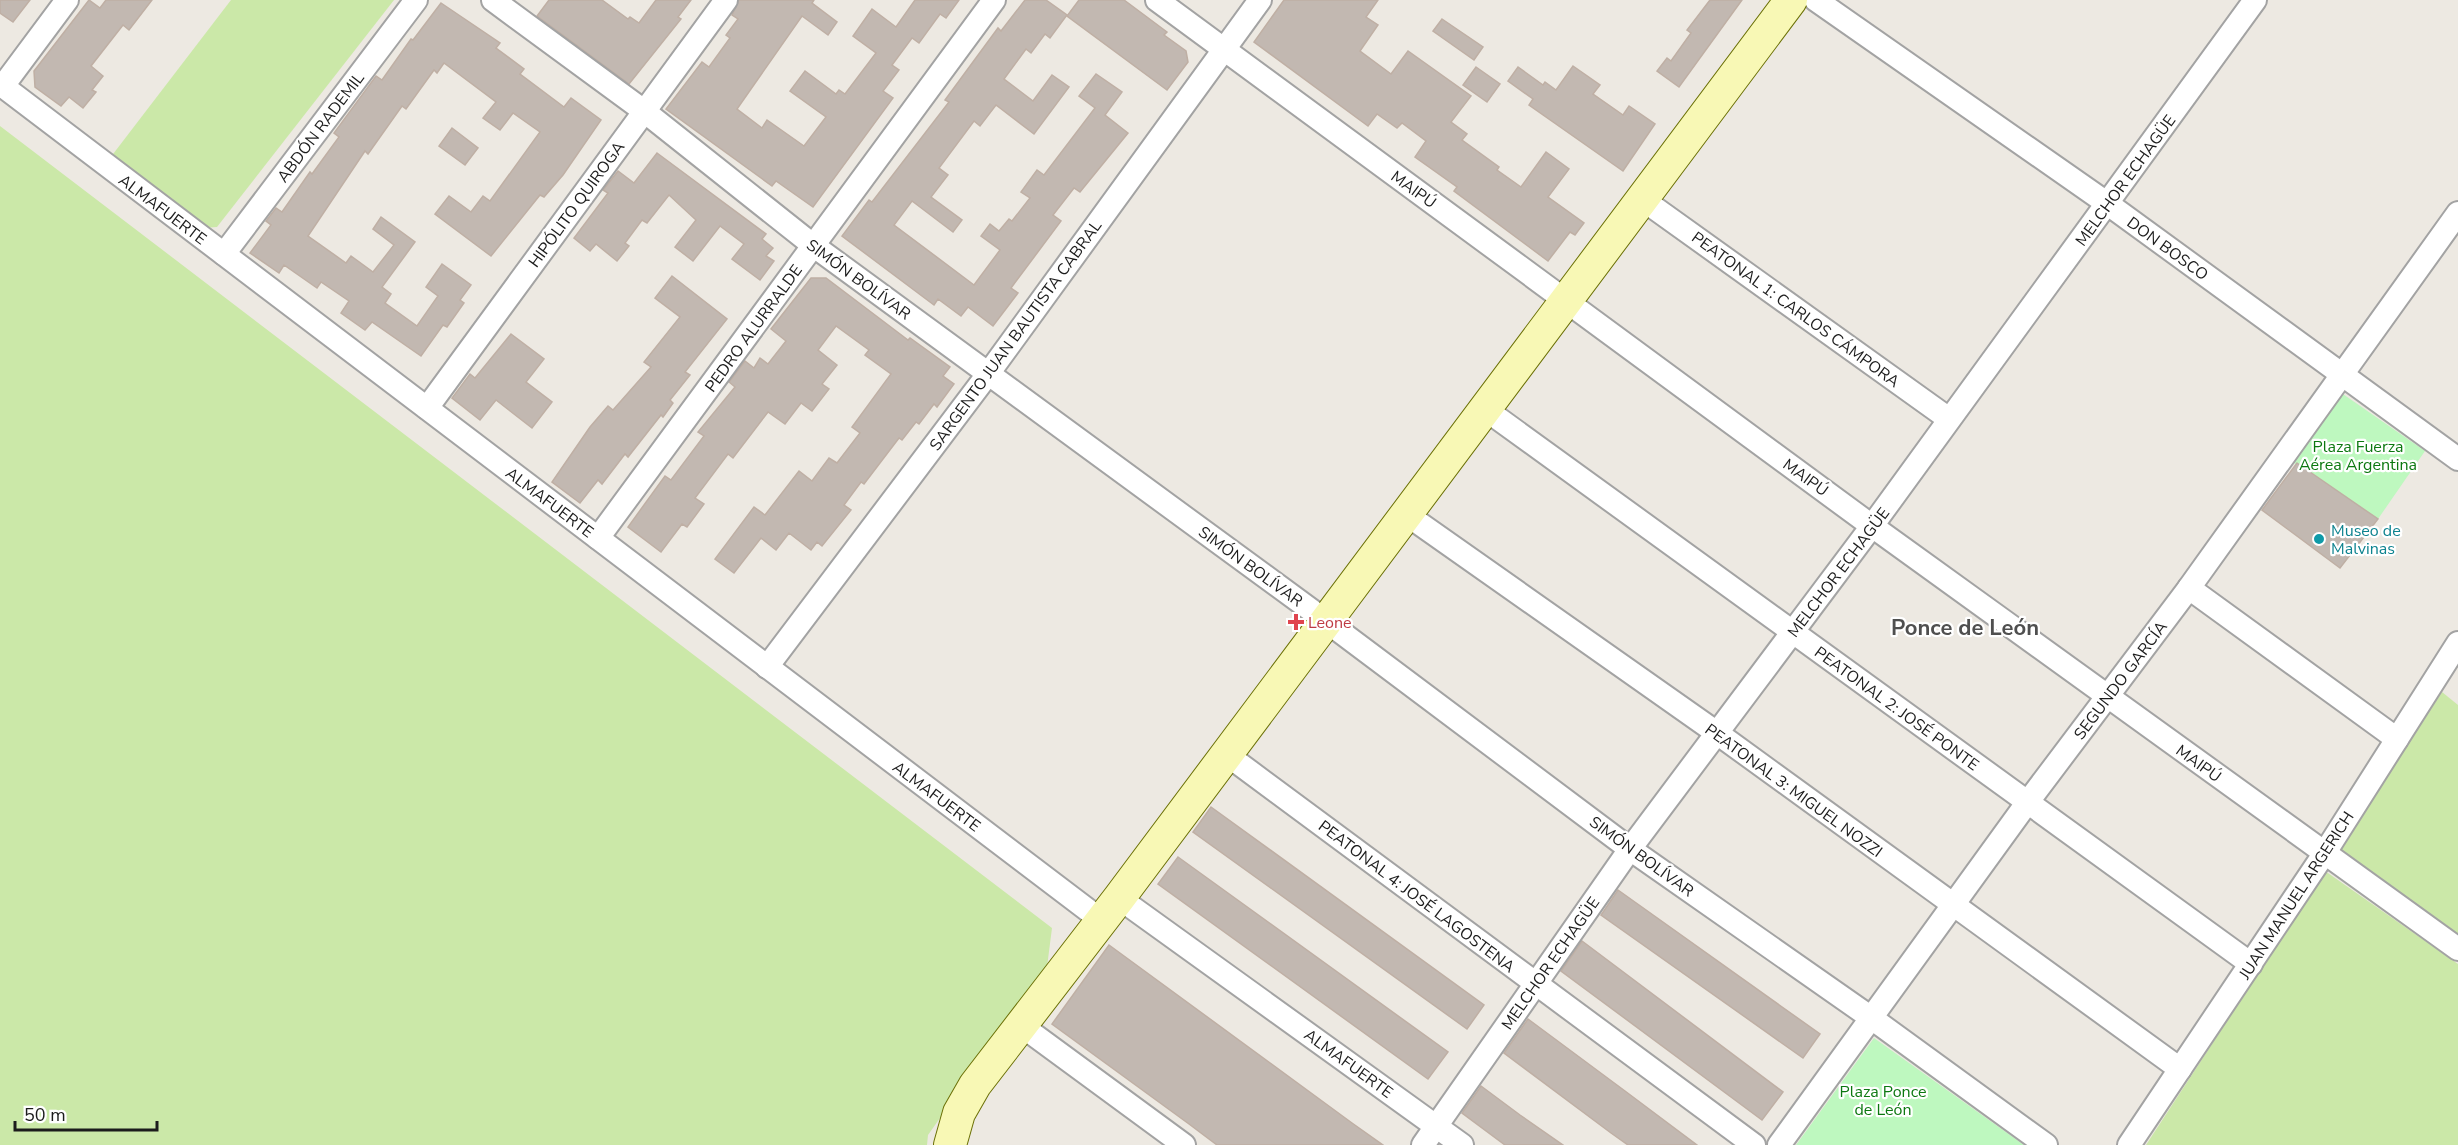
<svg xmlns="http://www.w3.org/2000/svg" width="2458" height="1145" font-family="'Nunito Sans',sans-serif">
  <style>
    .grass { fill: #cbe8a8 }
    .park { fill: #bef8bf }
    .building { fill: #c2b8b1; stroke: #bfafa4; stroke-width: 1.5 }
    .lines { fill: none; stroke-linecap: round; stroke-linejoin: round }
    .minor-casing { stroke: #a3a3a3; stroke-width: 26 }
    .secondary-casing { stroke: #6b7006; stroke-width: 34 }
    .minor { stroke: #fff; stroke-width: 22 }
    .secondary { stroke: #f8f8b5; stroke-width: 32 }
    .culture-dot { fill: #0f9aa8; stroke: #fff; stroke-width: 2 }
    .health-dot { fill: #e0444e; stroke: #fff; stroke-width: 2 }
    .labels { text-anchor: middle; stroke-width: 4.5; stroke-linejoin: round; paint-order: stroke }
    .street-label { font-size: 16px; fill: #1c1c1c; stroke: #fff }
    .park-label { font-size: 16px; fill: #0c7810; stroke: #fff }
    .culture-label { font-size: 16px; fill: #0d838f; stroke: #fff; text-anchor: start }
    .health-label { font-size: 16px; fill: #be3a42; stroke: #fff; text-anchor: start }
    .district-label { font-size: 22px; font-weight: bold; fill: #4f4f4f; stroke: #fff }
  </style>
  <rect width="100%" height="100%" fill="#ede9e2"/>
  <g class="grass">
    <polygon points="231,0 394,0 217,227 202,228 110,158"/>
    <polygon points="0,126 1052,928 1047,967 928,1135 927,1145 0,1145"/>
    <polygon points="2442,692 2458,705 2458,934 2339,850"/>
    <polygon points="2325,871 2458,964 2458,1145 2146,1145"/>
  </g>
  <g class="park">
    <polygon points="2340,392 2425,451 2378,519 2291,461"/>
    <polygon points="1874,1038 2024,1145 1796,1145"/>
  </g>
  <g class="building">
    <polygon points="0,0 30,0 13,22 0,13"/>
    <polygon points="89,0 100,8 106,0 152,0 129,30 123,25 91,66 103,76 92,90 96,92 83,108 69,97 61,106 35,87 34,71"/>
    <polygon points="549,0 602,0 628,19 630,17 639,23 656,0 691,0 678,17 681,19 629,84 537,16"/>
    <polygon points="739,0 814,0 812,3 837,22 828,35 802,16 737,109 762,128 767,120 804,146 826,117 790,91 805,71 836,94 839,90 845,94 876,53 853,36 872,9 896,27 915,0 959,0 946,18 940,14 919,43 912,38 892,65 899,70 883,91 893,98 813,207 776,181 772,186 666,109 702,62 709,67 730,38 726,35 738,19 732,15"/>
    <polygon points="1025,0 1046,0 1067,15 1050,38 1045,34 1031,53 1026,49 1004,79 1033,101 1052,75 1069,87 1034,134 996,105 980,126 974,121 939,168 948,175 931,197 962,220 953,232 912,201 894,225 974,285 1000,250 981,236 990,224 999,231 1009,219 1012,221 1030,198 1021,192 1037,170 1044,175 1095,108 1079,96 1096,74 1122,92 1105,115 1128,133 1080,192 1074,188 1053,215 1061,221 1011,288 1018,293 993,326 968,307 961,316 938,299 934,305 842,236 869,200 872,202 949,102 945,100 998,28 1001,31"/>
    <polygon points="1079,0 1124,0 1167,32 1164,35 1186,51 1188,62 1167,90 1067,16"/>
    <polygon points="1284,0 1378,0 1366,17 1378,25 1360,51 1391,74 1408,51 1471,96 1451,122 1467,134 1462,140 1499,167 1497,170 1521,187 1546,152 1569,169 1548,197 1584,223 1575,235 1570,232 1548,261 1454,191 1457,187 1415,157 1426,141 1402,123 1397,128 1377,114 1368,126 1254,42"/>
    <polygon points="1710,0 1742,0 1679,87 1657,71 1667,58 1671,61 1691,33 1687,30"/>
    <polygon points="441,3 500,43 496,48 524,69 520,74 564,107 571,98 601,120 563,175 544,197 540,195 491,256 435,214 449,196 471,212 483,196 490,201 540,132 513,113 500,130 483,118 496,102 444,63 437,73 434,70 406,109 402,106 368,154 365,151 308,236 346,263 351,256 373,272 394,245 373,229 381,217 415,242 382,287 391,294 385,303 417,326 438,296 426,287 442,264 471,285 460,300 464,303 459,310 447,327 443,325 421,356 372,322 365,330 341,313 349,301 321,282 317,288 284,265 279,273 250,253 271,225 266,221 276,208 282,212 310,172 312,174 339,137 334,133 376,76 382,80 411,39 413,40"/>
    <polygon points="1442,19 1483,47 1474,60 1433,31"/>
    <polygon points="1573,66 1600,85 1593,94 1623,115 1629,106 1655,124 1623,171 1529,105 1533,99 1508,81 1518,67 1543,85 1545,82 1556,90"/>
    <polygon points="1476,67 1500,84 1487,102 1463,85"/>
    <polygon points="452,128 478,148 465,165 439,146"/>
    <polygon points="657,153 766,234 762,239 773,248 766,256 774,261 760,280 732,259 744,244 720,226 693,261 675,247 696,220 669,195 647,223 642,220 625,243 629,246 617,261 596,244 590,251 574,238 608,193 603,190 618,171 634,183"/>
    <polygon points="672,276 727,319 685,372 690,375 670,400 673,403 663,417 661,415 628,457 625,454 602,484 598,480 580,503 552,482 590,427 608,406 613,410 651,367 644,362 680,317 655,298"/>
    <polygon points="811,278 826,278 908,340 910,338 950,367 943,376 954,384 937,407 934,404 919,424 916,422 902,440 899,438 864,484 861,482 844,505 851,510 822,546 817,542 811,550 789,533 776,550 761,538 734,573 715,559 754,507 765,515 799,471 812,481 829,458 837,463 860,433 852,427 891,374 865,355 869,350 836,326 818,350 837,365 822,384 829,389 812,411 801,403 785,424 768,412 733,458 728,454 695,498 704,504 687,527 682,524 661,552 628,527 665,476 671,480 704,436 698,432 735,387 729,382 745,361 754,368 760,358 768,364 786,341 771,329"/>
    <polygon points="511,334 544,359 526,382 552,402 532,428 496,400 480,420 452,398 470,374 475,378"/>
    <polygon points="2297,463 2378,519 2340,568 2262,510"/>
    <polygon points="1211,807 1484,1005 1467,1029 1193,832"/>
    <polygon points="1178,857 1448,1052 1428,1079 1158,884"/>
    <polygon points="1618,890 1820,1034 1803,1058 1601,915"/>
    <polygon points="1582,941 1783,1092 1762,1120 1561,971"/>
    <polygon points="1109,945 1352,1123 1383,1145 1217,1145 1189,1124 1052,1024"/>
    <polygon points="1528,1019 1625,1091 1697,1145 1628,1145 1611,1133 1504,1053"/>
    <polygon points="1481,1086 1520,1115 1563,1145 1505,1145 1462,1113"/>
  </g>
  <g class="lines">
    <defs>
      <g id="minor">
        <polyline points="493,0 644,111 814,246 1326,621 1630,849 1870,1017 2046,1145"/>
        <polyline points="1157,0 1872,526 2458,949"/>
        <polyline points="1816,0 2108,204 2458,459"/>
        <polyline points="0,84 1101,920"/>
        <polyline points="3,86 67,0"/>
        <polyline points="1642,199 1949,419"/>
        <polyline points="224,254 416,0"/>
        <polyline points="427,408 726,0"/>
        <polyline points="1485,409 2251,964"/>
        <polyline points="1406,514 1717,733 2180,1069"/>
        <polyline points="598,538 994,0"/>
        <polyline points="2189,588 2397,739"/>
        <polyline points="767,667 988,374 1260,0"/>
        <polyline points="1226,754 1754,1145"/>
        <polyline points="1119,898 1462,1145"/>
        <polyline points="1022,1026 1184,1145"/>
        <polyline points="1423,1145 1630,849 1872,526 2255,0"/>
        <polyline points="1779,1145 2027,803 2189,588 2458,213"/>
        <polyline points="2129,1145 2324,854 2458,643"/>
      </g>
      <polyline id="secondary" points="950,1145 959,1113 975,1085 1119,898 1791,0"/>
    </defs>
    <use href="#minor" class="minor-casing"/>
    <use href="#secondary" class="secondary-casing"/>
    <use href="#minor" class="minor"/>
    <use href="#secondary" class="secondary"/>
  </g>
  <circle class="culture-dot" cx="2319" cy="539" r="6"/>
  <path class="health-dot" d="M1293 613h6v6h6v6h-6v6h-6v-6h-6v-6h6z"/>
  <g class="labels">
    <g class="street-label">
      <text transform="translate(320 127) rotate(-53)" y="6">ABDÓN RADEMIL</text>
      <text transform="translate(2125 180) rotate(-54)" y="6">MELCHOR ECHAGÜE</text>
      <text transform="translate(1414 189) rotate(36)" y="6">MAIPÚ</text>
      <text transform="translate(576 204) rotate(-54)" y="6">HIPÓLITO QUIROGA</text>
      <text transform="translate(163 209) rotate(37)" y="6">ALMAFUERTE</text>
      <text transform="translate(2168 248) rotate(36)" y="6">DON BOSCO</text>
      <text transform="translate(859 279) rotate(36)" y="6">SIMÓN BOLÍVAR</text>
      <text transform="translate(1796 309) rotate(36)" y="6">PEATONAL 1: CARLOS CÁMPORA</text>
      <text transform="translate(753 328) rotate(-54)" y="6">PEDRO ALURRALDE</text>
      <text transform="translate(1015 335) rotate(-54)" y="6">SARGENTO JUAN BAUTISTA CABRAL</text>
      <text transform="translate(1806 477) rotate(36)" y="6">MAIPÚ</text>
      <text transform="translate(550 502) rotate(37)" y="6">ALMAFUERTE</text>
      <text transform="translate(1251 566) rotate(36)" y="6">SIMÓN BOLÍVAR</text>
      <text transform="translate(1838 572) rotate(-53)" y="6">MELCHOR ECHAGÜE</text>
      <text transform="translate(2120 680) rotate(-53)" y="6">SEGUNDO GARCÍA</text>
      <text transform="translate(1897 708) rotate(36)" y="6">PEATONAL 2: JOSÉ PONTE</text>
      <text transform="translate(2199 763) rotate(36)" y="6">MAIPÚ</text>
      <text transform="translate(1794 790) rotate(36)" y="6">PEATONAL 3: MIGUEL NOZZI</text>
      <text transform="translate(937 796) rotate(37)" y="6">ALMAFUERTE</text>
      <text transform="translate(1642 856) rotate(36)" y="6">SIMÓN BOLÍVAR</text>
      <text transform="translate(2296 895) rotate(-57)" y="6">JUAN MANUEL ARGERICH</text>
      <text transform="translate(1417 896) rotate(37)" y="6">PEATONAL 4: JOSÉ LAGOSTENA</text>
      <text transform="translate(1550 963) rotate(-55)" y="6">MELCHOR ECHAGÜE</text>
      <text transform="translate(1349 1063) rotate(36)" y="6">ALMAFUERTE</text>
    </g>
    <g class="park-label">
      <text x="2358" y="452">Plaza Fuerza<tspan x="2358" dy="18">Aérea Argentina</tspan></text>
      <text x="1883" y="1097">Plaza Ponce<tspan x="1883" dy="18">de León</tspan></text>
    </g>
    <g class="culture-label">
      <text x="2331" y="536">Museo de<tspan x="2331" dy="18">Malvinas</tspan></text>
    </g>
    <g class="health-label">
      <text x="1308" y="628">Leone</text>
    </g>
    <g class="district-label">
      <text x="1965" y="635">Ponce de León</text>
    </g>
  </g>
  <path d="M15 1121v9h142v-9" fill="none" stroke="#1c1c1c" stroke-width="3"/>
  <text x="24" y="1121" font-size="18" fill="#1c1c1c" stroke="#ffffff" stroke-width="4.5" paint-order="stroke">50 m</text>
</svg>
